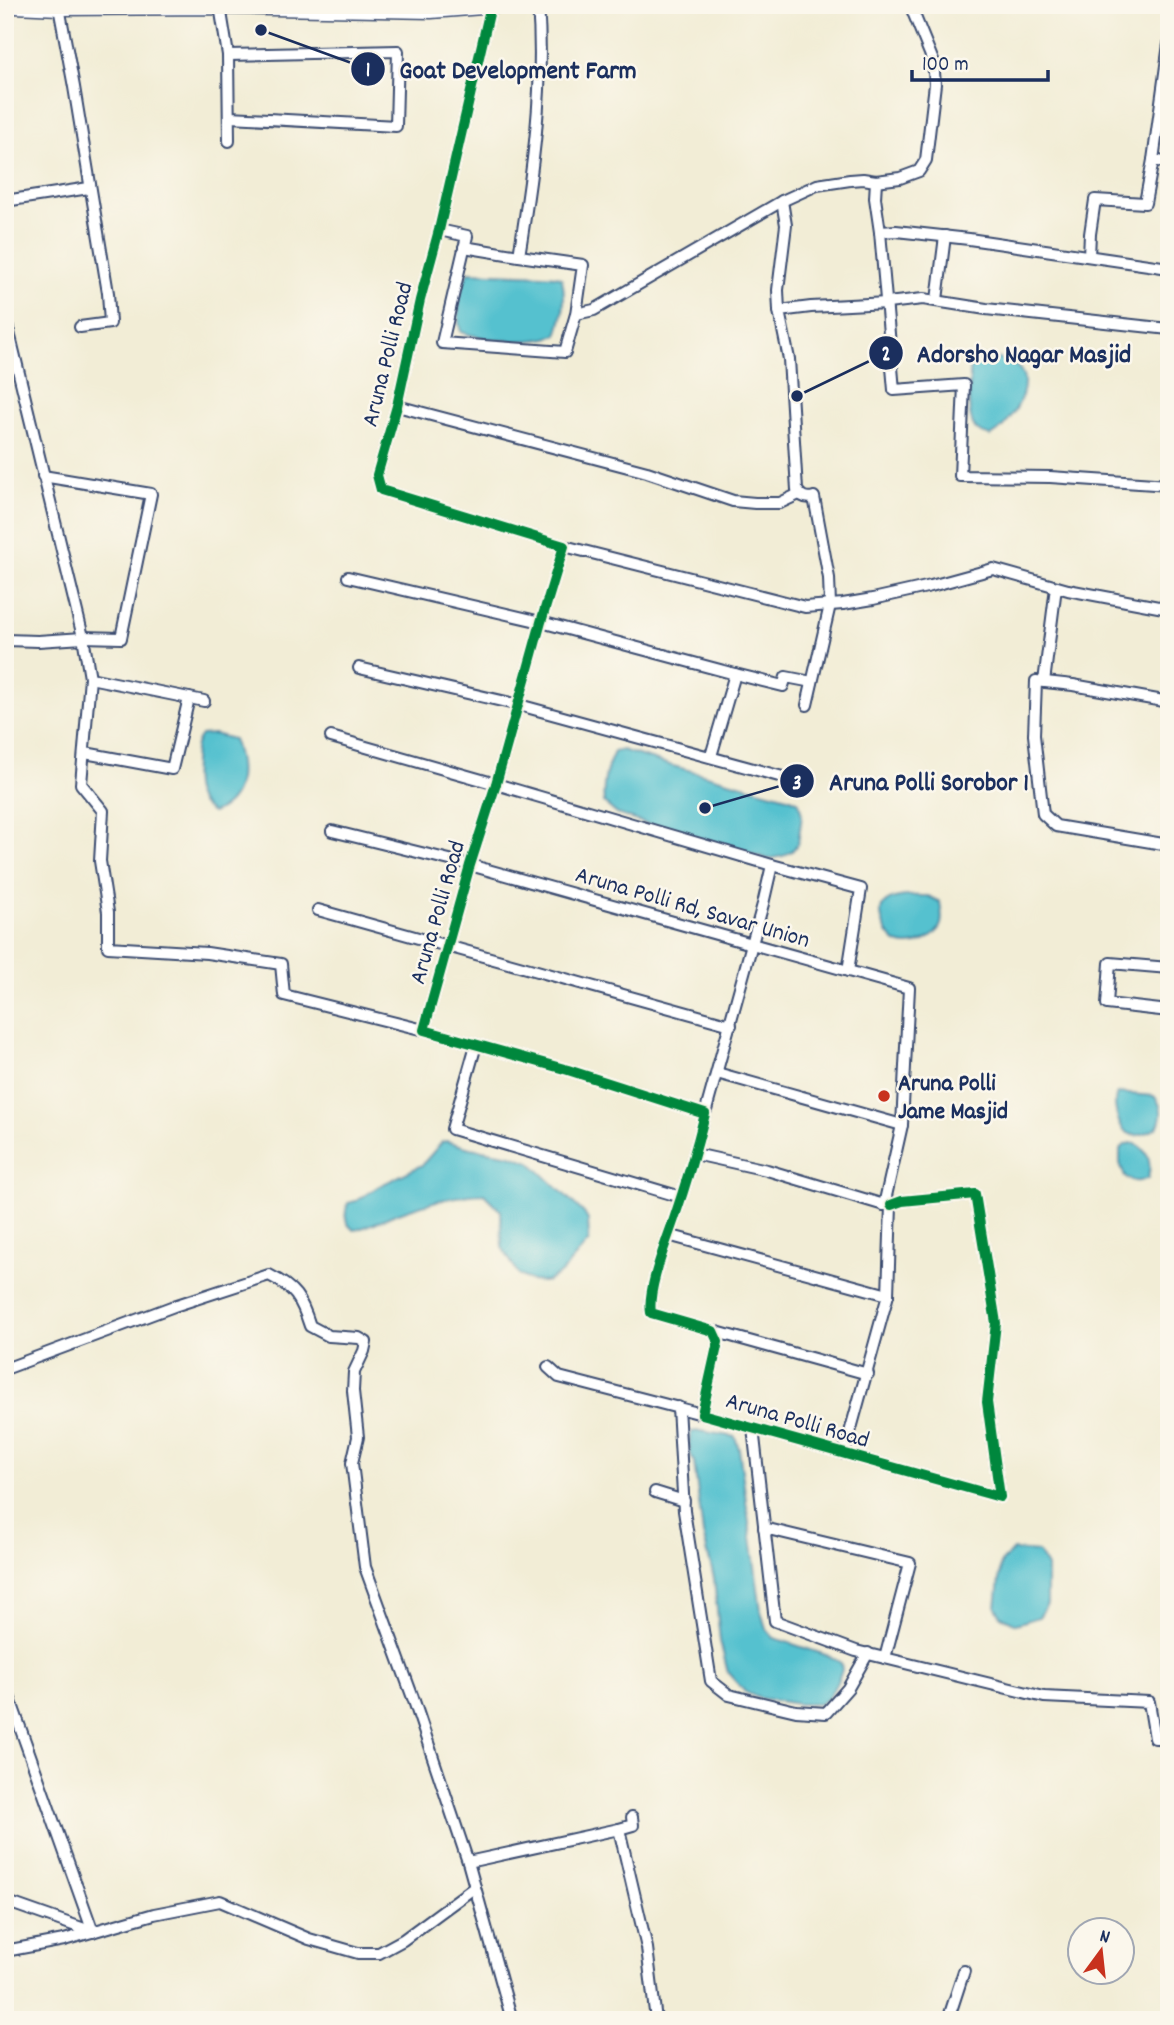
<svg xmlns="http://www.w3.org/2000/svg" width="1174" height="2025" font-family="Dekko,sans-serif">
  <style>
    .water { fill: #55c1cf; stroke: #387896; stroke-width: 2 }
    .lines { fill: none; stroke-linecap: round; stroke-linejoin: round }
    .street-casing { stroke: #3b4c70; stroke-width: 14 }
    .secondary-casing { stroke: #3b4c70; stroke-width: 19 }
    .street { stroke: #fff; stroke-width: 10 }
    .secondary { stroke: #fff; stroke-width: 16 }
    .cycleway-casing { stroke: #fbf7ec; stroke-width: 15 }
    .cycleway { stroke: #00873e; stroke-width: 10 }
    .poi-dot { fill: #c8321e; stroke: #fbf7ec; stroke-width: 2.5 }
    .labels { text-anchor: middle; stroke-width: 5; stroke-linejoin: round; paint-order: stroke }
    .street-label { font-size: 24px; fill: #1b2f5e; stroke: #fbf7ec }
    .poi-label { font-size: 24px; font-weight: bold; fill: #1b2f5e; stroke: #fbf7ec; text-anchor: start }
    .leader { fill: none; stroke: #1b2f5e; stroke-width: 2.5 }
    .callout-dot { fill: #1b2f5e; stroke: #fbf7ec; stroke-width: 2.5 }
    .mark-label { font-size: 21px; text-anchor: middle; font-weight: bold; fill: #fff }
    .callout-label { font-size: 26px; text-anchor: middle; font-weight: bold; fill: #1b2f5e; stroke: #fbf7ec; stroke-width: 5; stroke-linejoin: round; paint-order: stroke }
  </style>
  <rect width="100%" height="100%" fill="#fbf7ec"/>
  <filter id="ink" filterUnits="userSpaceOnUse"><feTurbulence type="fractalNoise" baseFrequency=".0143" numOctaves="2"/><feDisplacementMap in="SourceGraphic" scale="14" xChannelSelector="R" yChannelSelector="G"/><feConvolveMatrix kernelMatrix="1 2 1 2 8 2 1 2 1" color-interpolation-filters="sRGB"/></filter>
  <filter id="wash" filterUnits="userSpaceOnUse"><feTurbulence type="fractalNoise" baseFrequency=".00686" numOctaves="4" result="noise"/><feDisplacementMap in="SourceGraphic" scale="28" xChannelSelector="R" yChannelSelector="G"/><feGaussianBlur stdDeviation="1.57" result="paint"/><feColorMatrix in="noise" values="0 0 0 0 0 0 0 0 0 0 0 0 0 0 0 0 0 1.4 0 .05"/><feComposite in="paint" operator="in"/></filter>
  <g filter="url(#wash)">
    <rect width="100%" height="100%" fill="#f2edd6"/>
    <g class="water">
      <path d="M469,272L543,275L557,276L562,279C566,297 563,318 557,335C529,345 488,341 461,332C456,317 459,285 469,272Z"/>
      <path d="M980,356C993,357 1019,361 1023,375C1029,396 1007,427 991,436C985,434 979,433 976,429C965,417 970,378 971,362Z"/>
      <path d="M214,734L233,739C243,766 245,801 212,813C191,799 193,785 194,762C195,751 194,744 201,735Z"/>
      <path d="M622,750L673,766L791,798L799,802L802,815L798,843L792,851L783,856L768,859L721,844L662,829L617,814L604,803C602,785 606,768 614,752Z"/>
      <path d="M928,896L940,902C941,910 943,916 941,924C937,938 915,948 900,944C888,941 874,912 885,903C895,894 916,896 928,896Z"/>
      <path d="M1117,1093L1154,1096C1163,1106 1163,1116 1157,1128C1138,1139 1124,1139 1117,1116C1115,1107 1114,1101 1117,1093Z"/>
      <path d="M446,1141L470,1148L511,1155L530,1162L584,1213L588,1220L589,1241L561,1273L546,1282L532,1281L519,1275L502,1247L501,1211L484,1194C453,1195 425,1203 396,1214C382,1219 369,1227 354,1230C344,1223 344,1214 348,1203L356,1201L379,1186L422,1165L442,1142Z"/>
      <path d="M1133,1143C1149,1150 1152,1162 1148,1178C1139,1183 1133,1182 1125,1177L1120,1163V1149L1126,1144Z"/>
      <path d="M700,1431L735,1437L739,1449L761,1611L766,1629L774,1638L829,1656L841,1663L842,1670L836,1684L828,1698L819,1704H798L759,1698L745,1692L728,1673L720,1641L714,1578L703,1534L694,1462C689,1451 688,1443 691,1432Z"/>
      <polygon points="1013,1550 1038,1552 1047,1567 1047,1604 1039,1617 1016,1624 1001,1616 996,1607 1001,1563"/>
    </g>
  </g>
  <g filter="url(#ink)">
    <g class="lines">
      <defs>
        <g id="street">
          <path d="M491,5L439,230L420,300L397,406L377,475L381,490L564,546L541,622L496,784L470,865L424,1030L568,1070L705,1114C696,1150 686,1184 674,1219C666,1243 647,1289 651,1313L713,1331L718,1342L702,1414L1000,1497L987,1402L996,1323L975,1194L902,1201L891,1205"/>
          <path d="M538,5C545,89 532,174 519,256L583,265L576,314L594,310L782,201L817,185L850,180L863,179L876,181L900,178L919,171L926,160L935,84L933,61L913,12V5"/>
          <polyline points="220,6 228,55 229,141"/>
          <polyline points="59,7 74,87 108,293 110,323 80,327"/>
          <polyline points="228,55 398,51 396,126 230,117"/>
          <polyline points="1153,160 1169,163"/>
          <polyline points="876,181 875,198 880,232 894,390 964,385 960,476 1050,477 1169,485"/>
          <polyline points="5,201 89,188"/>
          <polyline points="439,230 467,236 442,343 565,352 576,314"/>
          <polyline points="880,232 896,231 969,239 1169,268"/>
          <polyline points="464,247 519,256"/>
          <polyline points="1089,256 1090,234 1095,200 1145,203 1153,160 1169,44"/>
          <polyline points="937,300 945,236"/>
          <polyline points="779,311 778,290 786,225 782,201"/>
          <polyline points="5,316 83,637 90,678 81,784 103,811 100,861 108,912 108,947 207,953 281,964 284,995 424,1030"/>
          <polyline points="397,406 647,472 733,501 755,503 780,503 799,494"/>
          <polyline points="43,476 151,494 121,638 83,637"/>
          <polyline points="564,546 805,607 843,604 873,599 931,586 993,569 1068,590 1169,609"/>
          <polyline points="348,577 541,622 735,674 711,756"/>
          <polyline points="5,640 38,641 83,638"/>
          <polyline points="359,668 519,705 801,782"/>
          <polyline points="735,674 783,686 786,677 812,682"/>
          <polyline points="90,678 204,701"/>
          <polyline points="1044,682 1056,587"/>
          <polyline points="1169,702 1073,685 1036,681 1034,735 1043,814 1056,826 1169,845"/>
          <path d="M807,705L830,605L829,578L814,497C806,499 801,497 797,490L789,359L779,311L811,307L887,303L923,299L986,309L1169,329"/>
          <polyline points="331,737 496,784 772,865 763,904 705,1114"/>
          <polyline points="85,753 172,769 189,698"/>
          <polyline points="332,831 470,865 909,988 902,1125"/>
          <polyline points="772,865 861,889 848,971"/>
          <polyline points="318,910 731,1025"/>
          <polyline points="1169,968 1110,963 1107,1004 1169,1011"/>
          <polyline points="476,1045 452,1129 681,1197"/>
          <polyline points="717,1073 902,1125 884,1205"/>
          <polyline points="695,1154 767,1170 884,1205 891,1205 888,1295 844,1454"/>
          <polyline points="668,1235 888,1295"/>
          <polyline points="713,1331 868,1374"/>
          <polyline points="548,1367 559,1377 702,1414"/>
          <path d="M5,1369L174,1306L269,1275C295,1288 301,1298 310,1326L329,1336L359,1338L366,1342L364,1351L354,1372L353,1391L358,1437L352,1463L365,1567L413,1698L468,1862L619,1829L647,1948L656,2020"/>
          <polyline points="678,1407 684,1511 711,1681 729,1695 796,1711 826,1713 848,1688 868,1653"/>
          <polyline points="753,1428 775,1621 856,1651 1044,1697 1149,1702 1155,1738 1169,1738"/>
          <polyline points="655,1492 684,1501"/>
          <polyline points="764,1528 910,1563 885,1658"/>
          <polyline points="5,1685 93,1932 5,1901"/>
          <polyline points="619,1829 633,1825 632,1817"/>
          <polyline points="468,1862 512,2020"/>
          <polyline points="5,1951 64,1940 154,1914 220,1901 309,1939 358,1953 379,1953 403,1940 475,1887"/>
          <polyline points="948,2020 964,1971"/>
        </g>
        <polyline id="secondary" points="15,5 59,7 220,6 431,10 495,5"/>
      </defs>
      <use href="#street" class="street-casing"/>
      <use href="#secondary" class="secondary-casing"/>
      <use href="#street" class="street"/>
      <use href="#secondary" class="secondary"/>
      <defs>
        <path id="cycleway" d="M491,5L439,230L420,300L397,406L377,475L381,490L564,546L541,622L496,784L470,865L424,1030L568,1070L705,1114C696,1150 686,1184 674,1219C666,1243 647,1289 651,1313L713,1331L718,1342L702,1414L1000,1497L987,1402L996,1323L975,1194L902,1201L891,1205"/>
      </defs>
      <use href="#cycleway" class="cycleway-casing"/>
      <use href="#cycleway" class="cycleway"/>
    </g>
  </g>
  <circle class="poi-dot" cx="884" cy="1096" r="7"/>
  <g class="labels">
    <g class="street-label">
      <text transform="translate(386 354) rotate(-76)" y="8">Aruna Polli Road</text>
      <text transform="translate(693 906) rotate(16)" y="8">Aruna Polli Rd, Savar Union</text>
      <text transform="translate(436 912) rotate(-74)" y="8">Aruna Polli Road</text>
      <text transform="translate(798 1419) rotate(16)" y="8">Aruna Polli Road</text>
    </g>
    <g class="poi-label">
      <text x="898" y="1090">Aruna Polli<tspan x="898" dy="28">Jame Masjid</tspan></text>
    </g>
  </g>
  <path class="leader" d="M261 30L368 69M797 396L886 353M705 808L797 781"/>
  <g class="callout-dot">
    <circle cx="261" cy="30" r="7"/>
    <circle cx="797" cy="396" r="7"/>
    <circle cx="705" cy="808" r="7"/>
    <circle cx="368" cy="69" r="18"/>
    <circle cx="886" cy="353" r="18"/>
    <circle cx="797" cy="781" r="18"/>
  </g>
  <g class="mark-label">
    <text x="368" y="76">1</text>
    <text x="886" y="360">2</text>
    <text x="797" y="789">3</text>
  </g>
  <g class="callout-label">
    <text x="518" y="78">Goat Development Farm</text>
    <text x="1024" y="362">Adorsho Nagar Masjid</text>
    <text x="929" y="790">Aruna Polli Sorobor 1</text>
  </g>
  <rect width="1174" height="2025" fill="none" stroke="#fbf7ec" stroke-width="28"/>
  <g transform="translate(1101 1951) rotate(15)"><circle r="33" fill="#fbf7ec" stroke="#a1a7b3" stroke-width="2"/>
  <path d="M0-5L12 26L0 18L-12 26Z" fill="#c8321e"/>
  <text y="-10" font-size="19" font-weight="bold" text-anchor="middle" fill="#1b2f5e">N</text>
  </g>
  <path d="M912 70v10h136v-10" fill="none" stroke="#1b2f5e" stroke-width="3.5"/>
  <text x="922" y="70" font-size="21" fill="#1b2f5e" stroke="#fbf7ec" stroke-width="5" paint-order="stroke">100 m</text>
</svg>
